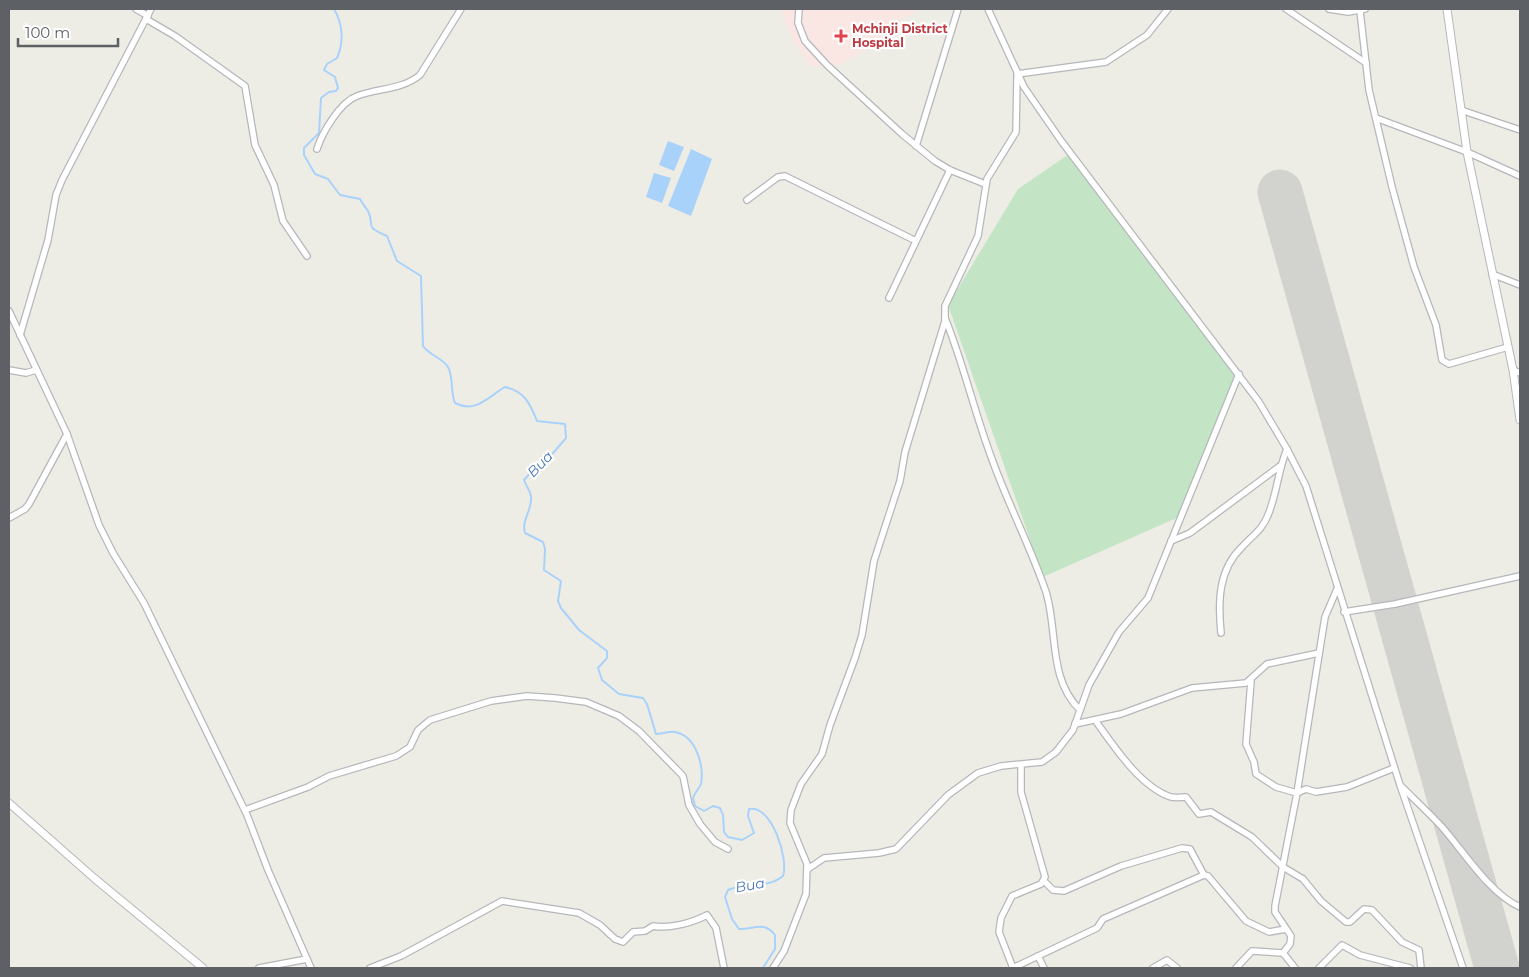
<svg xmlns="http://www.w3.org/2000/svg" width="1529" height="977" font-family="Montserrat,sans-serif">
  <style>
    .medical { fill: #fae6e2 }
    .green { fill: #c3e5c5 }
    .water { fill: #a9d2fb }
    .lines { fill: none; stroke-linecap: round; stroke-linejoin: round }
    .stream { stroke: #a9d2fb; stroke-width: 2 }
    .runway { stroke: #d2d2ce; stroke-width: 45 }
    .minor-casing { stroke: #b5b7bb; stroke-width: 8 }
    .tertiary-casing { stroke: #b5b7bb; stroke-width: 9 }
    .minor { stroke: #fff; stroke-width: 5.5 }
    .tertiary { stroke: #fff; stroke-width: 7 }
    .health-dot { fill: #e0444e; stroke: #fff; stroke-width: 2 }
    .labels { text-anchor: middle; stroke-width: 4.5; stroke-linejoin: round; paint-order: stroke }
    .health-label { font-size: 12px; font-weight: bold; fill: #be3a42; stroke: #fff; text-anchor: start }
    .water-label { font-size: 14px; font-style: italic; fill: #4977b5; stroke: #fff }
  </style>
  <rect width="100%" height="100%" fill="#eeede5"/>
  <polygon class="medical" points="780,9 920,9 892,25 896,33 838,65 811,66 792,39"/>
  <polygon class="green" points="1069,154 1237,373 1181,516 1043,577 948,305 1018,189"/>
  <g class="water">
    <polygon points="668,141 684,147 674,171 659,165"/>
    <polygon points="691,149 712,159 691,216 668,206"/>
    <polygon points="654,173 671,178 662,203 646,197"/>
  </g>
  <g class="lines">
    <path class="stream" d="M334,9C343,24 344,42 337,58L327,64L324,70L335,77L338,88L336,91L329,92L321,98L319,133L304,148V155L315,174L328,179L340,195L360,199C362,203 365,207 368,211C376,227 362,225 387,236L397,261L421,276L423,346C429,355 444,359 448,367C454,378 450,392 455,403C476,414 489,396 505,387C524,391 530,403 537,421L565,424L566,438L548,459L533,470L524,480C526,486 530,490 531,496C533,509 521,520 525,533L543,542L545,549L544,570L561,581L558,601L561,608L579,630L607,651V658L598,668L602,680L619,694L643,698L647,704L656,734C662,734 669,731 675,732C697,736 704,767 701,784C699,789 695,792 693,798L695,806L704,811L713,806L720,808L723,815L724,832L728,837L742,840L754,833L748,816L749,809C772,804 789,860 783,876C768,889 745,882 728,890L725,897L732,919L739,929C753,930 764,920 775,935V949L763,968"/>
    <polyline class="runway" points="1280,192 1497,968"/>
    <defs>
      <g id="minor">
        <polyline points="136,9 148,16"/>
        <polyline points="799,9 798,23 805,41 827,65 902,134 935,161 950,170 985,184"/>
        <polyline points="988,9 1024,87 1062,142 1259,402 1287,449 1306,486 1400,785 1463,968"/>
        <polyline points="1286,9 1366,63"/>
        <polyline points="1329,9 1348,12 1365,9"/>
        <polyline points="1360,11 1369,90 1392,187 1414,267 1436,325 1442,360 1449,364 1508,347"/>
        <polyline points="146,19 175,36 245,86 255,145 274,185 283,221 307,256"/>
        <polyline points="1017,74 1106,62 1147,35 1168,9"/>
        <polyline points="1461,110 1520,130"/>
        <polyline points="1376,118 1467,152 1520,176"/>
        <polyline points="916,146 958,9"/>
        <path d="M317,149C322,133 340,102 357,96C378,88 402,90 420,75L461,9"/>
        <polyline points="747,200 778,177 785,176 916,241"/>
        <polyline points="1492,274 1520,285"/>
        <polyline points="889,298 950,170"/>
        <polyline points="9,311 67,434 99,525 113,553 144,603 247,815 268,870 311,968"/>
        <path d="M945,318C964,365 975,415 993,462C1009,506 1031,548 1046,592C1058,631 1048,679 1080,710"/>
        <polyline points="20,335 48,240 56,195 62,180 151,9"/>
        <polyline points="9,370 26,373 36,370"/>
        <polyline points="1513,370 1520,373"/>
        <polyline points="9,518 25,509 29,504 67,434"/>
        <polyline points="1171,541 1190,533 1280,466"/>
        <polyline points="1344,612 1395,604 1520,576"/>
        <path d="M1221,633C1218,602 1218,570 1242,547C1252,536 1263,529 1268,515C1277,494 1278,470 1287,449"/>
        <polyline points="1251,681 1246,744 1254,762 1256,774 1276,787 1297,793 1306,789 1316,792 1347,787 1394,768"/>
        <path d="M1095,720C1113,745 1140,787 1171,797C1176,798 1181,797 1186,797L1199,814L1211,812L1252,837L1283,867L1303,879L1321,901L1346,922H1350L1364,909L1372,910L1402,942L1419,950L1421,968"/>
        <polyline points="1075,724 1121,714 1192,688 1246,683 1267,664 1319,653"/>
        <polyline points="1021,765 1021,792 1045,877 1041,884 1012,896 1001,918 999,932 1013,968 1097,928 1103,919 1204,875 1208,876 1246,921 1269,932 1286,929"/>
        <path d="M1401,786C1415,800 1429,813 1442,827C1464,852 1490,894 1520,907"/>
        <polyline points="245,810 308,787 329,776 396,756 410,747 418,730 430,720 491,701 527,696 555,698 586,702 619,716 639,731 683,776 689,805 700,824 715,842 728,849"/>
        <polyline points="808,869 824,858 879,853 896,849 948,795 978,773 1001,766 1042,762 1056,752 1073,730 1089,685 1119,632 1148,598 1239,374"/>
        <polyline points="1044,881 1053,890 1064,891 1121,866 1182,848 1190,849 1204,875"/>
        <polyline points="1283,953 1290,944 1291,936 1275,912 1275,906 1297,793 1325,617 1337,589"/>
        <polyline points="1038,956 1044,968"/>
        <polyline points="259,968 307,959"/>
        <path d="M370,968L401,956L502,901L579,913L600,925L615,939L623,942L633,932L645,931L653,926C669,929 692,923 707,915L716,928L724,968"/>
        <polyline points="773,968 784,951 806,894 807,864 790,823 791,810 801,784 822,754 830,725 855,658 862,635 874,561 900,481 905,452 945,321 945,306 978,236 987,179 1016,132 1017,77"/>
        <polyline points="1153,968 1167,960 1177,968"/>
        <polyline points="1236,968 1252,951 1283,953 1295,968"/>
        <polyline points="1319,968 1342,945 1360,955 1410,968"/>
      </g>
      <g id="tertiary">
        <polyline points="1447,9 1467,152 1513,370 1520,420"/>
        <polyline points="9,803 94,878 203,968"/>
      </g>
    </defs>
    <use href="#minor" class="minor-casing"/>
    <use href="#tertiary" class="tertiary-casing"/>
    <use href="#minor" class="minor"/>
    <use href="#tertiary" class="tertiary"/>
  </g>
  <path class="health-dot" d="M838.5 28.5h5v5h5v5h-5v5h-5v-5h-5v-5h5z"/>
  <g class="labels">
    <g class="health-label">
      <text x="852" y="33">Mchinji District<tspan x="852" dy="14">Hospital</tspan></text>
    </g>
    <g class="water-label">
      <text transform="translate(540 464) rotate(-46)" y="5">Bua</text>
      <text transform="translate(750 885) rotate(-10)" y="5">Bua</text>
    </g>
  </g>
  <rect width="1529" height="977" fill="none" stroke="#5d6065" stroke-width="20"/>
  <path d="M18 38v8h100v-8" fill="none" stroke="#5d6065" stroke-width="2.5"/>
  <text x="25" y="38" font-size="15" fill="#5d6065" stroke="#ffffff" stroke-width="4" paint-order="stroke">100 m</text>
</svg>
